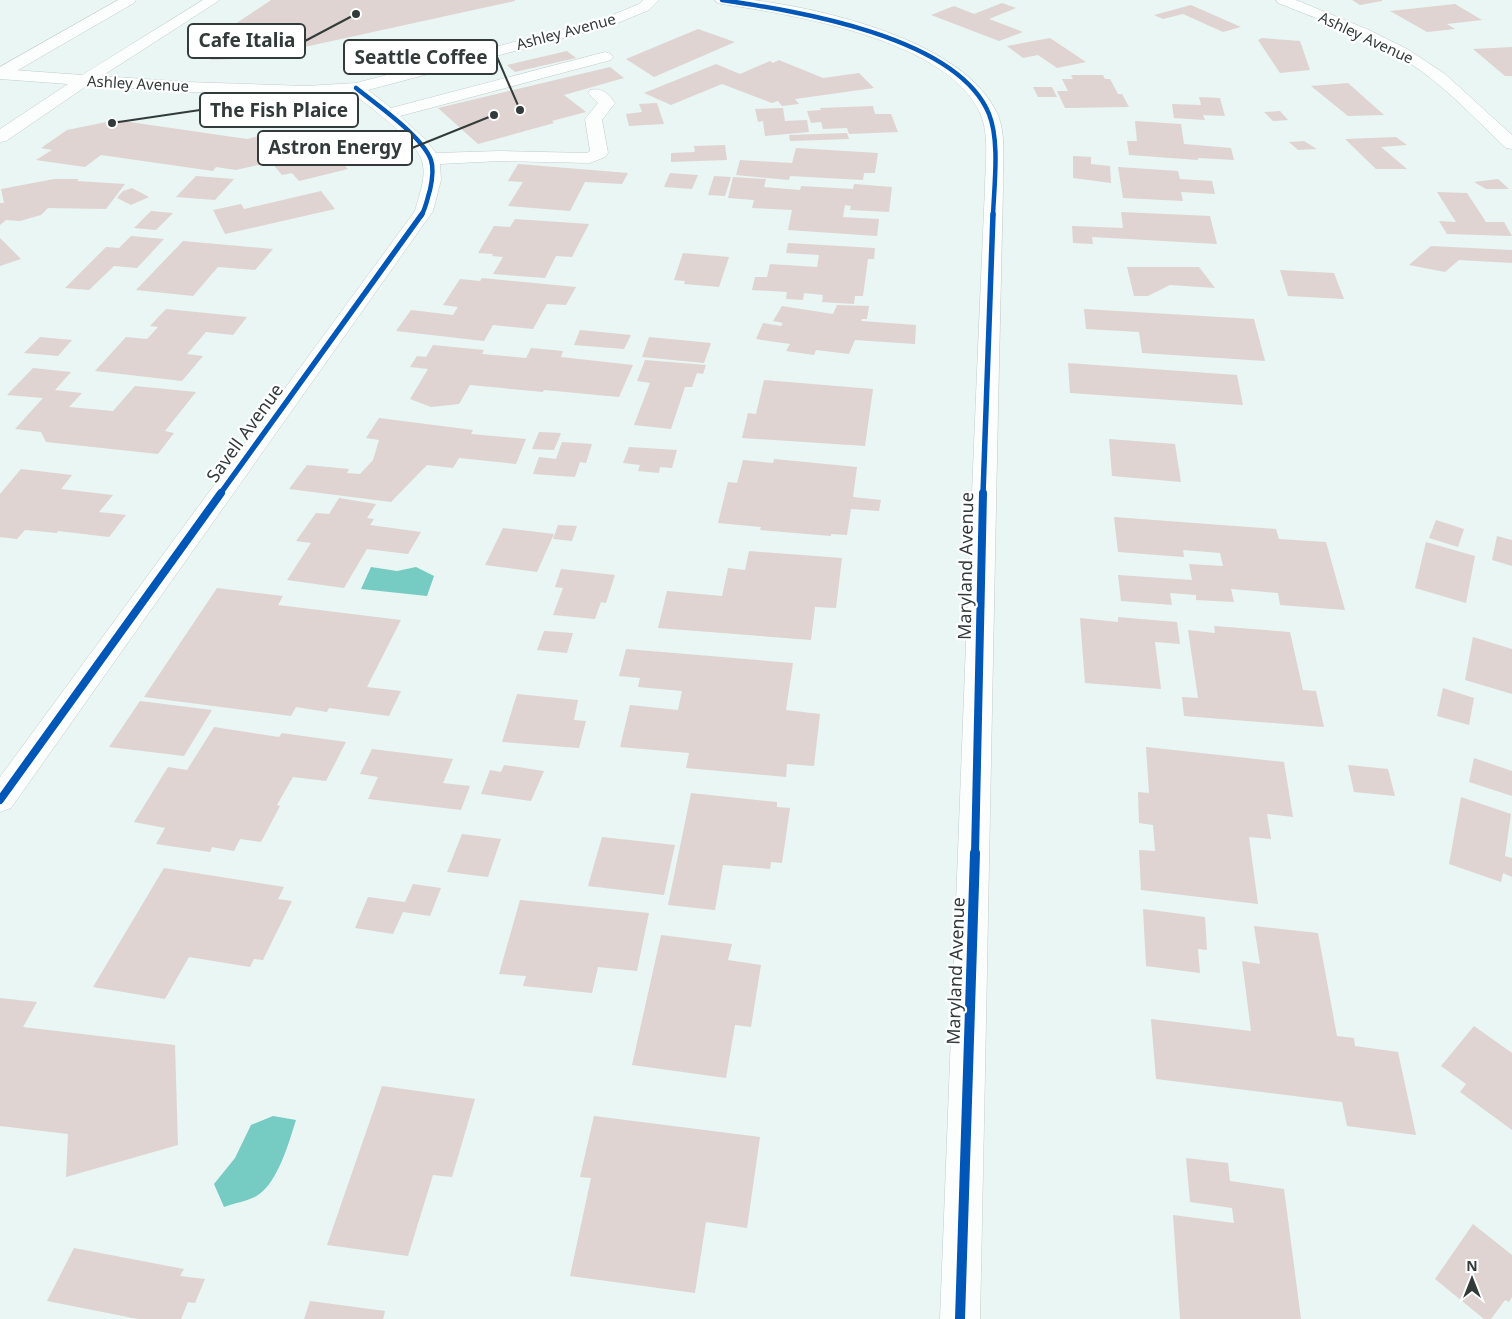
<svg xmlns="http://www.w3.org/2000/svg" width="1512" height="1319" font-family="'Noto Sans',sans-serif">
  <style>
    .water { fill: #76cbc2 }
    .building { fill: #dfd4d1 }
    .lines { fill: none; stroke-linecap: round; stroke-linejoin: round }
    .minor-casing { stroke: #c2cdcb; stroke-width: 1 }
    .major-casing { stroke: #c2cdcb; stroke-width: 1 }
    .minor { fill: #fcfefd; fill-rule: evenodd }
    .major { fill: #fcfefd; fill-rule: evenodd }
    .cycleway-far3-casing { stroke: #fff; stroke-width: 6 }
    .cycleway-far2-casing { stroke: #fff; stroke-width: 8 }
    .cycleway-far1-casing { stroke: #fff; stroke-width: 11 }
    .cycleway-casing { stroke: #fff; stroke-width: 13 }
    .cycleway-far3 { stroke: #0057b8; stroke-width: 4.5 }
    .cycleway-far2 { stroke: #0057b8; stroke-width: 5.5 }
    .cycleway-far1 { stroke: #0057b8; stroke-width: 8 }
    .cycleway { stroke: #0057b8; stroke-width: 10 }
    .labels { text-anchor: middle; stroke-width: 4.5; stroke-linejoin: round; paint-order: stroke }
    .far-street-label { font-size: 15px; fill: #323b3a; stroke: #fff }
    .street-label { font-size: 18px; fill: #323b3a; stroke: #fff }
    .leader { fill: none; stroke: #323b3a; stroke-width: 2 }
    .callout-dot { fill: #323b3a; stroke: #fff; stroke-width: 2 }
    .callout { fill: #fff; stroke: #323b3a; stroke-width: 2 }
    .callout-label { font-size: 19px; text-anchor: middle; font-weight: bold; fill: #323b3a }
  </style>
  <rect width="100%" height="100%" fill="#e9f6f4"/>
  <g class="water">
    <polygon points="371,567 397,571 416,567 434,576 427,596 361,589"/>
    <path d="M273,1116L296,1120C289,1142 278,1182 258,1195C249,1201 234,1203 224,1207L214,1184L235,1158L251,1125Z"/>
  </g>
  <g class="building">
    <polygon points="271,0 515,0 515,1 254,58 212,60 203,56 198,49"/>
    <polygon points="1352,0 1382,0 1382,1 1360,5"/>
    <polygon points="1002,3 1016,8 989,19 1023,32 999,41 931,15 954,6 974,14"/>
    <polygon points="1455,4 1482,20 1447,24 1455,29 1427,32 1390,11"/>
    <polygon points="1191,5 1241,27 1223,32 1183,14 1163,19 1154,15"/>
    <polygon points="698,29 735,42 654,77 626,59"/>
    <polygon points="1050,38 1086,62 1057,68 1038,55 1023,58 1007,46"/>
    <polygon points="1262,38 1300,41 1310,70 1280,73 1258,40"/>
    <polygon points="1512,47 1512,76 1505,76 1473,49"/>
    <polygon points="567,51 576,58 515,72 507,65"/>
    <polygon points="779,60 823,78 859,73 874,88 795,99 799,104 782,106 778,101 772,103 722,84 671,105 644,93 716,64 740,74 770,61 773,63"/>
    <polygon points="610,67 624,78 564,95 586,112 552,121 554,123 478,144 438,108"/>
    <polygon points="1071,75 1103,75 1105,79 1110,79 1118,94 1122,94 1129,107 1065,108 1057,91 1068,91 1062,79 1073,79"/>
    <polygon points="1348,83 1384,115 1348,116 1311,86"/>
    <polygon points="1033,87 1052,87 1057,97 1038,97"/>
    <polygon points="1199,97 1220,98 1225,116 1203,115 1205,120 1174,118 1172,104 1201,105"/>
    <polygon points="657,103 664,124 629,126 626,114 642,112 639,104"/>
    <polygon points="873,106 875,114 891,114 898,132 849,134 847,128 823,129 821,122 811,123 807,111 821,110 820,108"/>
    <polygon points="783,108 785,121 807,120 809,132 765,136 763,121 758,122 755,109"/>
    <polygon points="1280,111 1288,120 1273,121 1264,112"/>
    <polygon points="116,120 247,139 283,130 299,131 302,135 315,132 348,169 299,181 292,173 282,175 271,162 236,170 216,167 213,171 101,155 85,167 36,160 52,150 41,148 67,130"/>
    <polygon points="1135,121 1181,124 1184,144 1231,148 1234,160 1198,158 1198,160 1129,155 1127,141 1137,141"/>
    <polygon points="847,133 849,139 790,141 789,135"/>
    <polygon points="1396,137 1407,145 1381,147 1407,169 1376,169 1345,139"/>
    <polygon points="1304,141 1317,149 1298,150 1289,142"/>
    <polygon points="725,145 727,160 671,162 671,153 695,152 694,146"/>
    <polygon points="796,148 878,153 875,173 864,173 863,180 790,176 789,180 736,175 740,160 792,163"/>
    <polygon points="1073,156 1091,157 1091,164 1110,166 1111,183 1073,178"/>
    <polygon points="518,164 628,173 622,184 585,182 570,211 508,206 523,182 508,181"/>
    <polygon points="1118,167 1178,171 1180,179 1212,181 1215,194 1181,192 1183,201 1123,198"/>
    <polygon points="670,173 698,175 692,189 664,187"/>
    <polygon points="196,176 234,179 215,200 176,197"/>
    <polygon points="714,176 731,177 725,196 708,195"/>
    <polygon points="733,177 766,179 764,187 800,190 801,186 853,189 854,184 892,187 889,212 850,210 851,206 845,205 843,217 879,219 877,236 788,230 792,210 752,208 754,200 728,198"/>
    <polygon points="54,179 79,179 77,181 125,184 106,209 48,208 41,215 20,221 6,220 0,225 0,203 4,203 1,189"/>
    <polygon points="1498,179 1509,189 1486,189 1474,182"/>
    <polygon points="132,188 149,197 131,205 117,198 123,191"/>
    <polygon points="321,191 335,209 225,234 213,210 241,204 244,209"/>
    <polygon points="1437,192 1467,193 1486,222 1504,222 1512,236 1447,234 1439,221 1456,222"/>
    <polygon points="151,211 173,213 156,230 134,228"/>
    <polygon points="1121,212 1210,216 1217,244 1092,237 1093,244 1073,243 1072,226 1123,228"/>
    <polygon points="515,219 589,224 572,257 556,256 545,278 493,274 503,257 492,256 493,254 478,253 494,226 510,227"/>
    <polygon points="131,236 164,239 137,268 114,266 89,290 65,288 106,247 119,248"/>
    <polygon points="0,238 21,259 0,266"/>
    <polygon points="183,241 273,249 255,270 218,267 193,296 136,290"/>
    <polygon points="788,243 875,248 874,259 868,259 863,296 855,296 854,304 822,302 823,295 804,293 803,300 786,299 787,292 752,290 755,277 767,277 770,264 817,267 819,255 786,253"/>
    <polygon points="1431,246 1512,250 1512,263 1459,260 1445,272 1409,265"/>
    <polygon points="683,253 729,257 719,287 684,284 685,281 674,280"/>
    <polygon points="1127,267 1199,267 1215,288 1170,285 1148,296 1134,296"/>
    <polygon points="1280,270 1334,273 1344,299 1288,296"/>
    <polygon points="482,278 576,287 566,305 547,304 533,329 493,325 484,341 396,331 411,310 453,315 458,307 443,305 460,279 480,281"/>
    <polygon points="837,305 869,306 867,319 862,319 861,321 916,325 915,344 855,340 849,354 816,350 814,355 786,351 790,344 756,339 763,323 781,326 783,323 773,321 782,306 833,314"/>
    <polygon points="166,309 247,317 233,335 206,332 187,354 203,356 182,381 95,371 126,337 147,339 158,327 150,326"/>
    <polygon points="1084,309 1254,319 1265,361 1142,353 1139,332 1086,329"/>
    <polygon points="580,330 631,335 624,349 574,345"/>
    <polygon points="40,337 72,340 58,356 24,353"/>
    <polygon points="649,337 711,343 704,363 642,357"/>
    <polygon points="433,345 484,350 482,354 526,358 531,348 563,351 561,357 633,365 619,397 544,390 543,392 470,385 459,404 431,407 410,399 428,369 410,367 417,356 426,357"/>
    <polygon points="645,360 706,365 703,374 697,373 692,387 685,387 671,429 634,425 650,383 637,381"/>
    <polygon points="1068,363 1237,375 1243,405 1070,393"/>
    <polygon points="33,368 71,372 55,390 82,393 69,407 113,411 135,386 196,392 165,431 174,433 158,454 46,442 41,432 15,429 43,398 7,395"/>
    <polygon points="764,380 873,389 865,446 742,438 748,413 756,414"/>
    <polygon points="379,418 473,430 471,434 526,439 516,464 459,458 453,468 427,465 391,502 289,489 307,465 349,469 347,473 360,474 373,460 379,440 366,438"/>
    <polygon points="539,432 561,433 554,450 532,449"/>
    <polygon points="1109,439 1175,444 1181,482 1112,476"/>
    <polygon points="562,442 592,444 586,463 580,462 575,477 533,474 539,457 556,459"/>
    <polygon points="629,447 677,450 672,468 660,467 659,473 638,471 640,465 623,463"/>
    <polygon points="774,459 857,467 853,497 881,500 879,511 851,509 847,535 831,534 831,536 760,530 761,527 718,523 728,482 737,483 743,460 773,463"/>
    <polygon points="21,469 72,475 61,489 113,495 99,512 126,515 109,537 58,531 57,533 25,530 17,539 0,537 0,494"/>
    <polygon points="339,498 376,504 367,518 374,519 370,525 421,532 408,554 367,549 344,588 287,580 311,543 296,541 316,513 329,514"/>
    <polygon points="1114,517 1276,529 1279,539 1326,542 1345,610 1280,605 1278,593 1231,589 1234,602 1196,600 1196,595 1170,593 1172,605 1121,601 1118,575 1192,580 1189,564 1223,566 1220,553 1183,550 1184,557 1118,552"/>
    <polygon points="1436,520 1464,529 1458,547 1429,538"/>
    <polygon points="558,525 577,526 572,541 553,539"/>
    <polygon points="503,528 554,534 537,572 485,565"/>
    <polygon points="1497,536 1512,540 1512,566 1492,560"/>
    <polygon points="1426,542 1475,556 1466,603 1415,588"/>
    <polygon points="749,551 842,558 836,608 815,607 811,640 658,628 667,591 722,596 728,568 745,570"/>
    <polygon points="561,569 615,575 606,603 601,602 595,619 553,615 563,588 555,587"/>
    <polygon points="217,588 283,596 278,605 401,620 367,687 401,691 389,716 329,708 327,712 296,707 291,716 144,697"/>
    <polygon points="1118,617 1177,622 1180,644 1155,642 1161,689 1085,683 1080,618 1118,622"/>
    <polygon points="1214,626 1290,632 1303,690 1316,691 1324,727 1184,716 1182,697 1198,698 1188,630 1215,633"/>
    <polygon points="544,631 573,633 567,653 537,650"/>
    <polygon points="1473,637 1512,649 1512,694 1465,680"/>
    <polygon points="626,649 793,663 786,710 820,714 814,766 787,764 786,777 686,768 689,753 620,747 630,705 678,710 682,691 638,687 640,678 619,676"/>
    <polygon points="1443,688 1474,698 1469,725 1437,716"/>
    <polygon points="517,694 578,700 574,720 586,721 579,748 502,742"/>
    <polygon points="140,701 212,710 184,756 109,747"/>
    <polygon points="214,727 279,737 282,733 346,742 326,781 293,777 277,805 280,806 261,842 240,839 234,851 212,847 210,852 156,844 165,828 134,822 168,767 187,770"/>
    <polygon points="1146,747 1284,762 1293,817 1267,814 1271,839 1249,837 1258,904 1141,890 1139,850 1155,851 1153,825 1139,823 1138,792 1149,793"/>
    <polygon points="372,749 453,759 443,783 470,786 461,810 368,799 378,777 360,774"/>
    <polygon points="1474,758 1512,771 1512,796 1469,782"/>
    <polygon points="504,765 544,771 531,801 481,794 490,770 501,772"/>
    <polygon points="1348,765 1388,769 1395,796 1354,792"/>
    <polygon points="691,793 777,802 777,807 790,808 782,863 771,862 770,869 723,865 715,910 668,905"/>
    <polygon points="1461,797 1511,814 1505,856 1512,858 1512,877 1503,873 1501,882 1449,864"/>
    <polygon points="462,834 501,839 488,877 447,872"/>
    <polygon points="602,837 675,845 664,895 588,886"/>
    <polygon points="164,868 284,887 278,899 292,901 263,960 254,959 250,967 189,957 165,999 93,987"/>
    <polygon points="413,884 441,888 430,916 403,912 393,934 355,928 368,897 405,902"/>
    <polygon points="520,900 649,913 637,971 598,967 592,993 523,986 526,976 499,974"/>
    <polygon points="1143,909 1205,917 1207,950 1198,949 1200,973 1146,966"/>
    <polygon points="1254,926 1318,933 1337,1036 1354,1038 1355,1046 1398,1052 1416,1135 1347,1126 1342,1102 1156,1079 1151,1019 1251,1031 1242,961 1260,964"/>
    <polygon points="661,935 732,944 728,960 761,965 751,1027 735,1025 726,1078 632,1065"/>
    <polygon points="0,998 37,1002 23,1027 175,1045 178,1145 66,1177 68,1134 0,1126"/>
    <polygon points="1474,1026 1512,1053 1512,1130 1460,1092 1466,1084 1441,1066"/>
    <polygon points="382,1086 475,1099 452,1177 433,1175 408,1256 327,1245"/>
    <polygon points="594,1116 760,1137 747,1228 706,1222 695,1293 570,1276 591,1178 580,1177"/>
    <polygon points="1186,1158 1228,1163 1230,1181 1284,1189 1301,1319 1180,1319 1173,1215 1234,1223 1232,1208 1190,1202"/>
    <polygon points="1473,1224 1512,1255 1512,1297 1509,1302 1505,1300 1491,1319 1484,1319 1435,1279"/>
    <polygon points="74,1248 184,1269 180,1276 205,1279 195,1303 188,1302 181,1319 138,1319 47,1301"/>
    <polygon points="310,1301 385,1311 383,1319 304,1319"/>
  </g>
  <g class="lines">
    <defs>
      <g id="minor">
        <path d="M203,0H220L102,76L186,82L306,86L356,83L603,19L639,4L643,0H659L649,10L613,25L368,90L391,108L605,52L611,54L613,57L611,60L400,116L426,140L436,153L500,151L587,153L590,151L585,119L598,103L588,93L590,90C601,87 609,94 615,103L602,120L608,153L605,157L590,163L500,161L440,164L441,180L433,211L11,808L0,812V777L415,211C419,195 427,177 422,161C416,140 370,107 352,93L306,96L186,92L88,85L6,141L0,142V129L68,84L0,79V69L82,75Z"/>
        <path d="M715,0C727,0 740,0 753,0C825,9 963,41 997,113C1007,135 1002,164 1003,188C994,565 988,942 980,1319H940C955,942 968,565 985,188C985,164 990,135 980,113C946,39 794,15 722,4L717,3Z"/>
        <path d="M1276,0H1296L1369,30L1409,50L1445,74L1512,135V149L1506,148C1477,121 1450,91 1417,68C1375,39 1325,22 1278,3Z"/>
      </g>
      <polygon id="major" points="118,0 136,0 134,3 6,77 0,79 0,67"/>
    </defs>
    <use href="#minor" class="minor-casing"/>
    <use href="#major" class="major-casing"/>
    <use href="#minor" class="minor"/>
    <use href="#major" class="major"/>
    <defs>
      <g id="cycleway-far3">
        <path d="M722,0C796,11 957,36 989,114C1000,141 994,186 993,216"/>
        <path d="M356,88C376,104 422,136 431,160C434,169 432,181 430,190C427,199 426,208 421,216"/>
      </g>
      <g id="cycleway-far2">
        <polyline points="220,494 422,214"/>
        <polyline points="983,494 993,214"/>
      </g>
      <g id="cycleway-far1">
        <polyline points="0,800 221,493"/>
        <polyline points="975,854 983,493"/>
      </g>
      <polyline id="cycleway" points="960,1319 975,853"/>
    </defs>
    <use href="#cycleway-far3" class="cycleway-far3-casing"/>
    <use href="#cycleway-far2" class="cycleway-far2-casing"/>
    <use href="#cycleway-far1" class="cycleway-far1-casing"/>
    <use href="#cycleway" class="cycleway-casing"/>
    <use href="#cycleway-far3" class="cycleway-far3"/>
    <use href="#cycleway-far2" class="cycleway-far2"/>
    <use href="#cycleway-far1" class="cycleway-far1"/>
    <use href="#cycleway" class="cycleway"/>
  </g>
  <g class="labels">
    <g class="far-street-label">
      <text transform="translate(566 32) rotate(-15)" y="5">Ashley Avenue</text>
      <text transform="translate(1366 38) rotate(25)" y="5">Ashley Avenue</text>
      <text transform="translate(138 84) rotate(3)" y="5">Ashley Avenue</text>
    </g>
    <g class="street-label">
      <text transform="translate(245 433) rotate(-54)" y="6">Savell Avenue</text>
      <text transform="translate(966 566) rotate(-89)" y="6">Maryland Avenue</text>
      <text transform="translate(956 971) rotate(-88)" y="6">Maryland Avenue</text>
    </g>
  </g>
  <path class="leader" d="M356 14L305 41M520 110L497 57M112 123L200 110M494 115L412 148"/>
  <g class="callout-dot">
    <circle cx="356" cy="14" r="5"/>
    <circle cx="520" cy="110" r="5"/>
    <circle cx="112" cy="123" r="5"/>
    <circle cx="494" cy="115" r="5"/>
  </g>
  <g class="callout">
    <rect x="188" y="24" width="117" height="34" rx="5"/>
    <rect x="344" y="40" width="153" height="34" rx="5"/>
    <rect x="200" y="93" width="158" height="34" rx="5"/>
    <rect x="258" y="131" width="154" height="34" rx="5"/>
  </g>
  <g class="callout-label">
    <text x="247" y="47">Cafe Italia</text>
    <text x="421" y="64">Seattle Coffee</text>
    <text x="279" y="117">The Fish Plaice</text>
    <text x="335" y="154">Astron Energy</text>
  </g>
  <g transform="translate(1472 1279)" stroke="#ffffff" stroke-width="4" paint-order="stroke">
  <path d="M0-4L9 19L0 12L-9 19Z" fill="#323b3a"/>
  <text y="-8" font-size="14" font-weight="bold" text-anchor="middle" fill="#323b3a">N</text>
  </g>
</svg>
